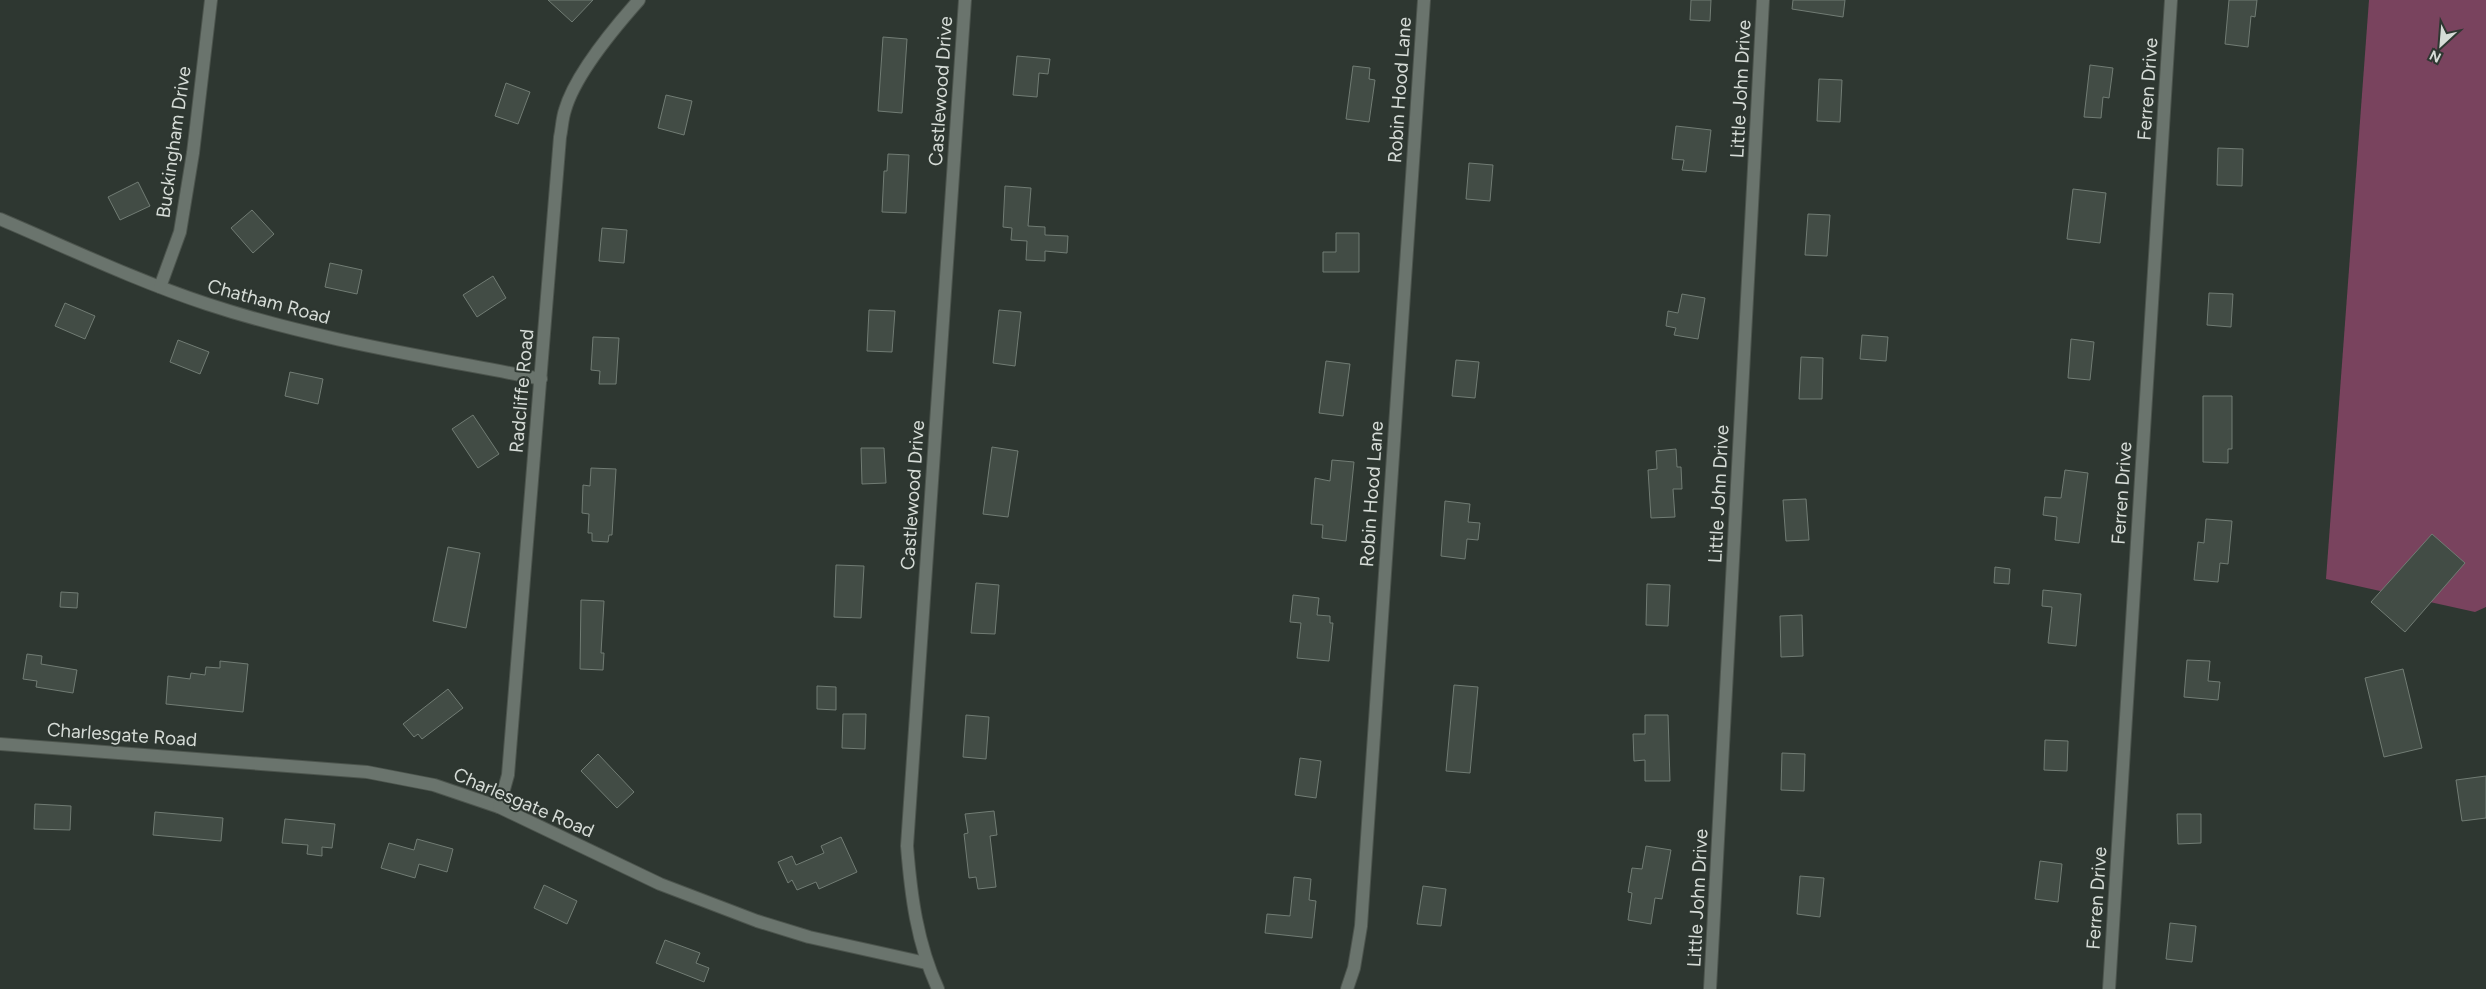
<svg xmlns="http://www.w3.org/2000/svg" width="2486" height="989" font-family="Figtree,sans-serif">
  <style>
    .green { fill: #79435e }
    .building { fill: #424c45; stroke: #717c74 }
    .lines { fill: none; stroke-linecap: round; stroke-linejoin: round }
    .minor-casing { stroke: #4c544d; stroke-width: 14 }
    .minor { stroke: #6a746d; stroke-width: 12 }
    .labels { text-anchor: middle; stroke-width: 4; stroke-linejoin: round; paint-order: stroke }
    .street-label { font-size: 19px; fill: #d6dcd7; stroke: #2e3731 }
  </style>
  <rect width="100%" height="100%" fill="#2e3731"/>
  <polygon class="green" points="2369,0 2486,0 2486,607 2475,612 2326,579"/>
  <g class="building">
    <polygon points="548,0 593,0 572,22"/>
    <polygon points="1691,0 1711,0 1710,21 1690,20"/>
    <polygon points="1793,0 1845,0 1843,17 1792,9"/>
    <polygon points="2229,0 2257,0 2255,17 2251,16 2248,47 2225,44"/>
    <polygon points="883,37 907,39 902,113 878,111"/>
    <polygon points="1017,56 1050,59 1048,74 1039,73 1037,97 1013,95"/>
    <polygon points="2090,65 2113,68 2109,98 2103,97 2101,118 2084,117"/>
    <polygon points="1353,66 1370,68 1369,79 1375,80 1369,122 1346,119"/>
    <polygon points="1819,79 1842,80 1840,122 1817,121"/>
    <polygon points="506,83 530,92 518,124 495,116"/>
    <polygon points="666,95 692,101 684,135 658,128"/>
    <polygon points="1676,126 1711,130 1706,172 1682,170 1684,160 1672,159"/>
    <polygon points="2218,148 2243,149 2242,186 2217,185"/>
    <polygon points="888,154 909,155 906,213 882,212 884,171 887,171"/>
    <polygon points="1469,163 1493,165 1490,201 1466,199"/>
    <polygon points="138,182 150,206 120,220 108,197"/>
    <polygon points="1005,186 1031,188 1028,226 1045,227 1045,235 1068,236 1067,253 1045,251 1045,261 1026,260 1027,241 1011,240 1012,228 1003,227"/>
    <polygon points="2073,189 2106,193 2100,243 2067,239"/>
    <polygon points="252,210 274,234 253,253 231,228"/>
    <polygon points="1808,214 1830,215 1827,256 1805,255"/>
    <polygon points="602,228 627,230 624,263 599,261"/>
    <polygon points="1336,233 1359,233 1359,272 1323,272 1323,252 1336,252"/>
    <polygon points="330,263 362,270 357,294 325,287"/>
    <polygon points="493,276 506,298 477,317 463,295"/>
    <polygon points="2209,293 2233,294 2231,327 2207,325"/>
    <polygon points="1682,294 1705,298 1698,339 1674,335 1676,328 1666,326 1668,311 1678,313"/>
    <polygon points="65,303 95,316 85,339 55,326"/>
    <polygon points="869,310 895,311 892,352 867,351"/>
    <polygon points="999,310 1021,312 1015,366 993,363"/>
    <polygon points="1862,335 1888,337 1886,361 1860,359"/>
    <polygon points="593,337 619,338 616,384 599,384 600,371 591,370"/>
    <polygon points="2071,339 2094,342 2090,380 2068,378"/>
    <polygon points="178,340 209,352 200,374 170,362"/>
    <polygon points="1801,357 1823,358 1822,399 1799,399"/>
    <polygon points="1456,360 1479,362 1475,398 1452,396"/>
    <polygon points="1326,361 1350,364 1343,416 1319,413"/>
    <polygon points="290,372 323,379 318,404 285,396"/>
    <polygon points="2203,396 2232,396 2232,449 2228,449 2228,463 2203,462"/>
    <polygon points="473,415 499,454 478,468 452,429"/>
    <polygon points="992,447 1018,451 1008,517 983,514"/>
    <polygon points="861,448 884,448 886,483 862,484"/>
    <polygon points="1676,449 1677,467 1681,467 1682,489 1673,489 1675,517 1651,518 1648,470 1657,469 1656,451"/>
    <polygon points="1332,460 1354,462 1346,541 1322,538 1323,525 1311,524 1315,478 1330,481"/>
    <polygon points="591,468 616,469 612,535 609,535 608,542 592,541 592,533 588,533 589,514 582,513 583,485 590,486"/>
    <polygon points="2065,470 2088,473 2079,543 2055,540 2057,517 2043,515 2045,497 2061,498"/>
    <polygon points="1806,499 1809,540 1786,541 1783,500"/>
    <polygon points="1445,501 1470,504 1468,522 1480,523 1478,540 1467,539 1465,559 1441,556"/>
    <polygon points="2206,519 2232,521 2228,564 2220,563 2218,582 2194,580 2198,542 2204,543"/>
    <polygon points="2432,534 2465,563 2405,632 2371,602"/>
    <polygon points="448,547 480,553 466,628 433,621"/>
    <polygon points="836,565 864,566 861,618 834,617"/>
    <polygon points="1995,567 2010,569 2009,584 1994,583"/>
    <polygon points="976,583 999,585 995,634 971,633"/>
    <polygon points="1647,584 1670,585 1668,626 1646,625"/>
    <polygon points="2043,590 2081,594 2076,646 2048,643 2052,607 2042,606"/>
    <polygon points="61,592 78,593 77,608 60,607"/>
    <polygon points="1293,595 1319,598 1317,615 1330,616 1330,623 1333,623 1329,661 1297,658 1301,623 1290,622"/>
    <polygon points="581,600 604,601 601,653 604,653 603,670 580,669"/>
    <polygon points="1802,615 1803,656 1781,657 1780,616"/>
    <polygon points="27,654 42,656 41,664 77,670 73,693 36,687 37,681 23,679"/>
    <polygon points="2187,660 2210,661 2208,681 2220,682 2218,700 2184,697"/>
    <polygon points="220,661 248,664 243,712 166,704 168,676 190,679 191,673 205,675 206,667 220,668"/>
    <polygon points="2403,669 2422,748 2384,757 2365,678"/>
    <polygon points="1454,685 1478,687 1470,773 1446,771"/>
    <polygon points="817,686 836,687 836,710 817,709"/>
    <polygon points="448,689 463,708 422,739 418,734 414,737 403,724"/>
    <polygon points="843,714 866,714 865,749 842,748"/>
    <polygon points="966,715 989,717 986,759 963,757"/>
    <polygon points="1645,715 1668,715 1670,781 1645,781 1645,760 1634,761 1633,734 1645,734"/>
    <polygon points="2045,740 2068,741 2067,771 2044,770"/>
    <polygon points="1782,753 1805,754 1804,791 1781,790"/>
    <polygon points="598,754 634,792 617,808 581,771"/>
    <polygon points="1300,758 1321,761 1316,798 1295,795"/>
    <polygon points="2486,776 2486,818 2462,821 2456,780"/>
    <polygon points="35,804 71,806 70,830 34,829"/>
    <polygon points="994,811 997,835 990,836 996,887 978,889 976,877 969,878 964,834 968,833 965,814"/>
    <polygon points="155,812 223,818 221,841 153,835"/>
    <polygon points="2177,814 2201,814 2201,843 2178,844"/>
    <polygon points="285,819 335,824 332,848 322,847 322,856 307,854 308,845 282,843"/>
    <polygon points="841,837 857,872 819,889 816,882 797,890 792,880 788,883 778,862 792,856 796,865 824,853 821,846"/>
    <polygon points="417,839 453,849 447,872 419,864 415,878 381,868 389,843 414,850"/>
    <polygon points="1646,846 1671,850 1662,899 1655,898 1651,924 1628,920 1632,893 1628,892 1632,868 1642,869"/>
    <polygon points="2040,861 2062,864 2058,902 2035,899"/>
    <polygon points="1800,876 1824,878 1820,917 1797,914"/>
    <polygon points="1294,877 1311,879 1309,900 1316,901 1312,938 1265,933 1267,914 1290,916"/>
    <polygon points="544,885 577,901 567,924 534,908"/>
    <polygon points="1423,886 1446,889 1441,926 1417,924"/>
    <polygon points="2170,923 2196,926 2192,962 2166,959"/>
    <polygon points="665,940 700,953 696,963 709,968 704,982 656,963"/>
  </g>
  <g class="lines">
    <defs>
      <g id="minor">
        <path d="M0,219C68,248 137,281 207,304C316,340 429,357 541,379"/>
        <polyline points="160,287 180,232 193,153 211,0"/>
        <polyline points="0,744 367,772 434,785 499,807 660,884 757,921 809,937 926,963"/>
        <path d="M499,807L508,775L560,137C562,128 562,119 565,110C575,75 615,27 639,0"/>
        <path d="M938,989C917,943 911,896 907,846L965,0"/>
        <polyline points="1347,989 1354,968 1361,926 1424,0"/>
        <polyline points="1710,989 1763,0"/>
        <polyline points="2109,989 2171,0"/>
      </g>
    </defs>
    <use href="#minor" class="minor-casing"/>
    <use href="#minor" class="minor"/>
  </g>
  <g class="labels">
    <g class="street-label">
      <text transform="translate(1740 89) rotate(-87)" y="7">Little John Drive</text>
      <text transform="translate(2147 89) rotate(-86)" y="7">Ferren Drive</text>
      <text transform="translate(1399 90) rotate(-86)" y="7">Robin Hood Lane</text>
      <text transform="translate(940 91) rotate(-86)" y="7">Castlewood Drive</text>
      <text transform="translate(173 142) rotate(-82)" y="7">Buckingham Drive</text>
      <text transform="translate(269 301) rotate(15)" y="7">Chatham Road</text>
      <text transform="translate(521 391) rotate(-85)" y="7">Radcliffe Road</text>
      <text transform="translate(2121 493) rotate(-86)" y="7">Ferren Drive</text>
      <text transform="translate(1371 494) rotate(-86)" y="7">Robin Hood Lane</text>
      <text transform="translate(1718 494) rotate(-87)" y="7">Little John Drive</text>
      <text transform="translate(912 495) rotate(-86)" y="7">Castlewood Drive</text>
      <text transform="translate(122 734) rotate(4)" y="7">Charlesgate Road</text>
      <text transform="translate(524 802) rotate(23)" y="7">Charlesgate Road</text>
      <text transform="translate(1697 898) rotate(-87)" y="7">Little John Drive</text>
      <text transform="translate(2096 898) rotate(-86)" y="7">Ferren Drive</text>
    </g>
  </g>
  <g transform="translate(2441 45) rotate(206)" stroke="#2e3731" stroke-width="4" paint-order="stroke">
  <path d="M0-4L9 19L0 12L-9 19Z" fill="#d6dcd7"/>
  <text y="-8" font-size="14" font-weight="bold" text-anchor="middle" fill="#d6dcd7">N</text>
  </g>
</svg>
